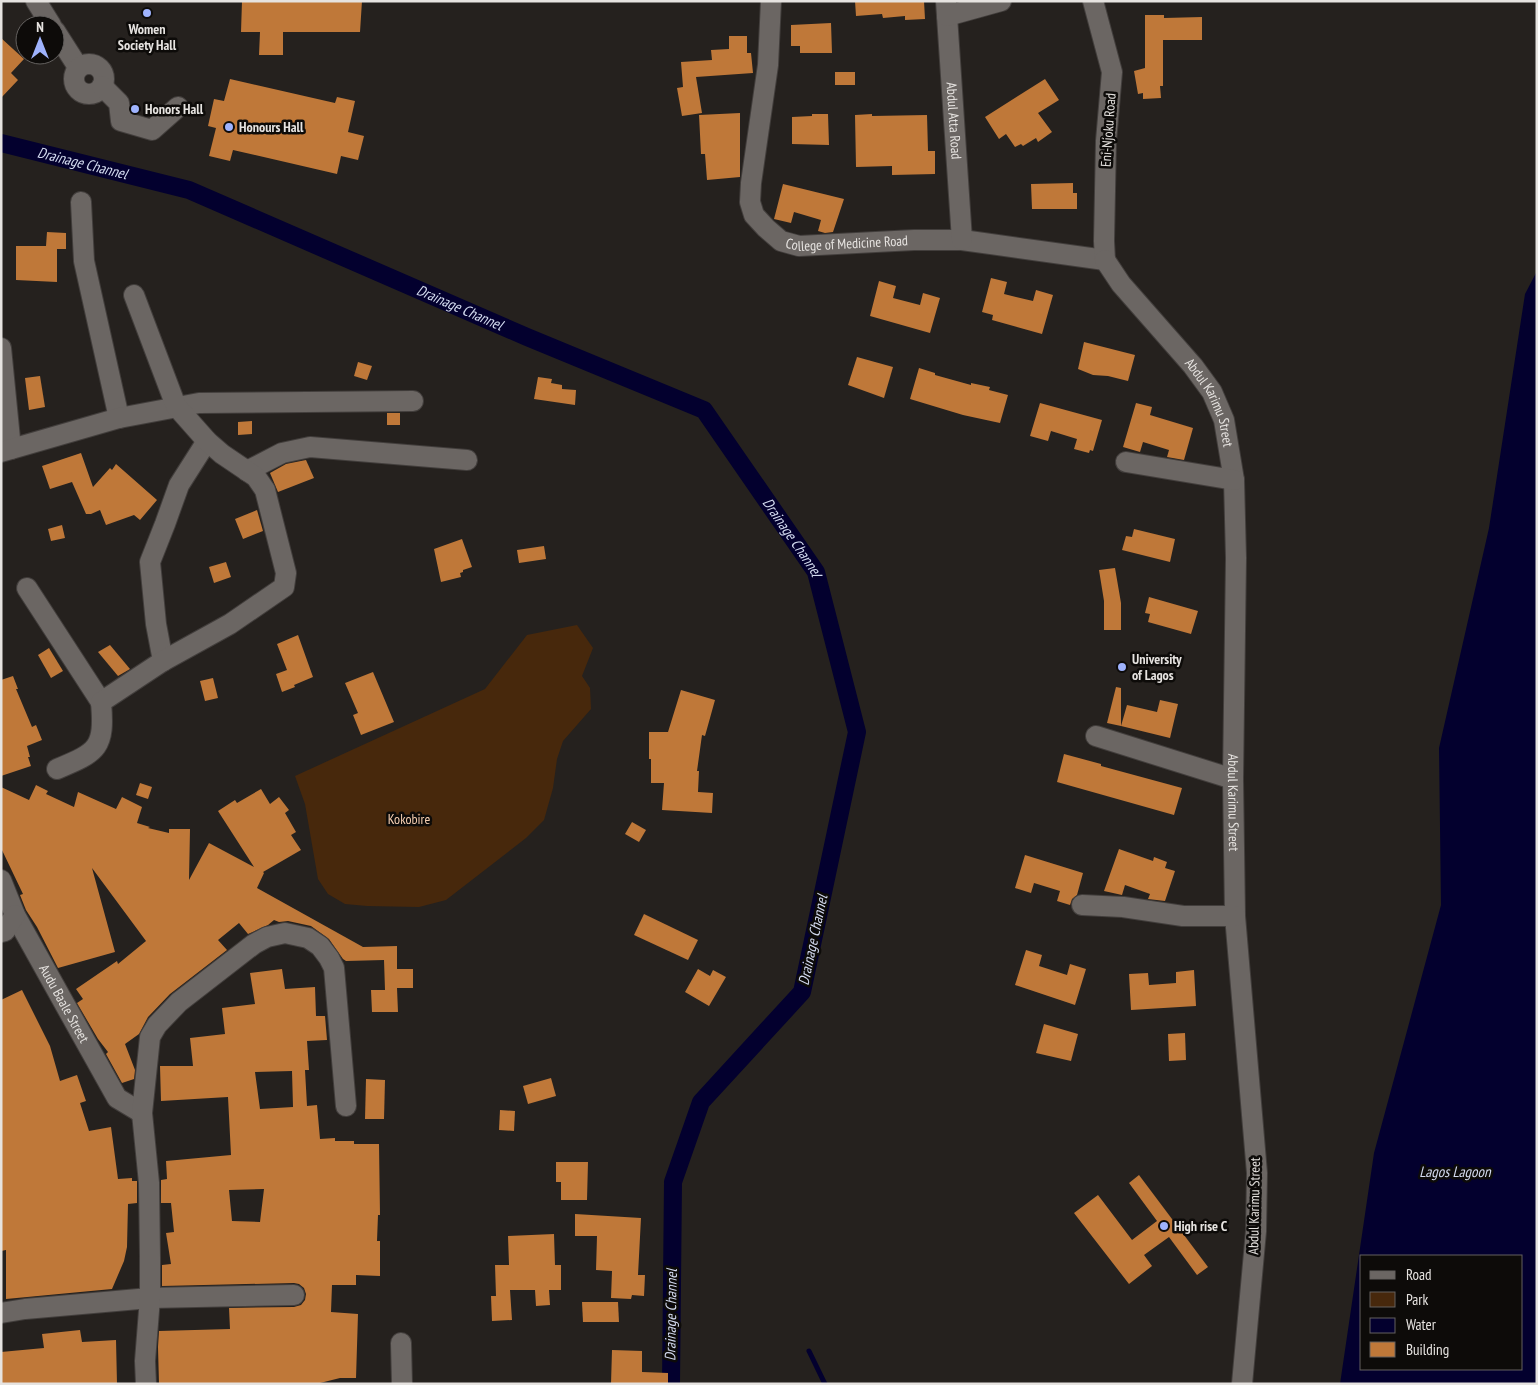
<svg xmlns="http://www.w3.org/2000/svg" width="1538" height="1385" font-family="'PT Sans Narrow',sans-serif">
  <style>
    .green { fill: #47280c }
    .water { fill: #03002e; fill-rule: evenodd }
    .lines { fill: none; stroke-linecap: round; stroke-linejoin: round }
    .stream { stroke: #03002e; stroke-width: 5 }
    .canal { stroke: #03002e; stroke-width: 18 }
    .building { fill: #bf7839; fill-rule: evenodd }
    .minor-casing { stroke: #423e3c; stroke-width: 22 }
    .minor { stroke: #6b6663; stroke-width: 20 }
    .poi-dot { fill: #9fb3fd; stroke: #0d0b09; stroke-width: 2 }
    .labels { text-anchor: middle; stroke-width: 5; stroke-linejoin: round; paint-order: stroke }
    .poi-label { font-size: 14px; font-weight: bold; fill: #e6e3e0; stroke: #0d0b09; text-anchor: start }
    .street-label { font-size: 14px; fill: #e6e3e0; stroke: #0d0b09 }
    .park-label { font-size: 14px; fill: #f5ceb1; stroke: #0d0b09 }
    .water-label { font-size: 15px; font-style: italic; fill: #d4dbf0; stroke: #0d0b09 }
  </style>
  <rect width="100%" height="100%" fill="#25211e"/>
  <polygon class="green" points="577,625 593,648 582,676 590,688 591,709 563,741 557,759 553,788 544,820 526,838 446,900 419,907 367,906 345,904 328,894 318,879 305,804 295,776 485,689 527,635"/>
  <path class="water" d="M1537,271V1384H1340L1374,1153L1441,905L1439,748L1489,528L1525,294ZM1362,1256H1522V1369H1362Z"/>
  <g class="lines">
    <polyline class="stream" points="809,1351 825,1384"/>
    <path class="canal" id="s1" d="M1,143L189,190L527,337L704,410L816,572L857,732L802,992L701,1102L673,1182L671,1384"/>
  </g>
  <g class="building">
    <polygon points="242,1 362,1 360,32 283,32 283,55 259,55 260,32 241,32"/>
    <polygon points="855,1 924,1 925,19 905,20 905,16 883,18 882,14 856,16"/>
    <polygon points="1145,15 1164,15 1164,18 1202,17 1202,40 1163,40 1163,86 1160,86 1161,98 1143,99 1143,93 1138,94 1134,71 1145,68"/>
    <polygon points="831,23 832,53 800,53 800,46 791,46 791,25"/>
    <polygon points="729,36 747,36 747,53 751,53 753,73 696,77 702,113 682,116 677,88 683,87 681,62 712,60 711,50 729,49"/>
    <polygon points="1,38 24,59 11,73 18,80 1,98"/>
    <rect x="835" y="72" width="20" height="13"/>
    <polygon points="230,79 335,103 337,97 355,101 348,132 364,136 358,160 341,156 337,174 233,150 230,161 209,156 216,128 208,126 214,99 224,101"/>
    <polygon points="1045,79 1059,100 1038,113 1052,132 1038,142 1036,138 1023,146 1021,144 1015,147 1006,134 999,139 985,117"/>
    <polygon points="740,113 740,177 707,180 705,154 701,154 699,115"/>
    <polygon points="812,114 828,114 829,145 792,144 792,117 812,116"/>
    <polygon points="872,114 872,116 927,115 928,151 935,151 935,174 892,175 892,166 856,167 855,115"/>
    <polygon points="1073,183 1073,193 1077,193 1077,209 1032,209 1031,184"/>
    <polygon points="783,184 844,199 833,232 825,233 818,231 821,220 794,212 791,223 774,219"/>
    <polygon points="47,232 66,233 66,249 57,249 57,282 16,280 16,246 46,246"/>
    <polygon points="991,278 1007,282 1004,294 1033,301 1036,290 1053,295 1042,334 992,320 993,315 982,312"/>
    <polygon points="879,281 896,286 893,298 920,305 923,293 940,298 930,333 870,316"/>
    <polygon points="1084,342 1135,355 1128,381 1108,376 1093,375 1078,369"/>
    <polygon points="857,357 893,367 884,398 848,385"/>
    <polygon points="358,362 372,366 367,380 354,376"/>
    <polygon points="919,368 935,373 935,375 971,385 971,383 990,387 989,390 1008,395 1000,423 963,415 910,399"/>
    <polygon points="40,376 45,407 29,410 25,378"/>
    <polygon points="538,377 552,379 551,383 562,385 562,389 576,390 575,405 534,399"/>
    <polygon points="1040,403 1102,420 1093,451 1090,450 1089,453 1074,449 1077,439 1051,431 1048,441 1030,436"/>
    <polygon points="1136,403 1152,407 1150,415 1193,428 1184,460 1167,457 1169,450 1143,442 1140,452 1123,447"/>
    <rect x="387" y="413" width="13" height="12"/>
    <polygon points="252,421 252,434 238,435 238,422"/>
    <polygon points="81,453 93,487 110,468 112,470 116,464 157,500 140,520 134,515 106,525 100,510 91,514 86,514 72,482 50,489 42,466"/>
    <polygon points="306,460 314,478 278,492 270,473 286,464"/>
    <polygon points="257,510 263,531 243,539 235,519"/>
    <polygon points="62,525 65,538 51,541 48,529"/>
    <polygon points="1134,529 1175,539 1170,562 1122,550 1126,536 1132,537"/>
    <polygon points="462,539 472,567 463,570 463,572 460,573 461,577 441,582 434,549"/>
    <polygon points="544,546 546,559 519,563 517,550"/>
    <polygon points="226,562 231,577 214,583 209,567"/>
    <polygon points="1115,568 1121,603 1121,630 1104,630 1104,601 1099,570"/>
    <polygon points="1149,597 1198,611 1191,634 1148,622 1150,614 1145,613"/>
    <polygon points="298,635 313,677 294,685 295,687 282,692 276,674 287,670 277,644"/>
    <polygon points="110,645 130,669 118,676 98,652"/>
    <polygon points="49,648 63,671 51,678 38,655"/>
    <polygon points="373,672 394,722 361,735 353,715 358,713 345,683"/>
    <polygon points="13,676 18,689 16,689 32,727 36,725 42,740 27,746 30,757 28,757 31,766 1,776 1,680"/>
    <polygon points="213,678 218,698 205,701 200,681"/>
    <polygon points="1116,687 1121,688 1121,726 1107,723"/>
    <polygon points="681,690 715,700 705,736 702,735 697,771 699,771 698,792 713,793 712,813 662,810 664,783 651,783 651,759 649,759 649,732 668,732"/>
    <polygon points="1160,700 1178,704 1170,738 1121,726 1127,705 1157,712"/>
    <polygon points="1064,754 1101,764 1101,766 1182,788 1174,815 1057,782"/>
    <polygon points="140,783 152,787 148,799 136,795"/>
    <polygon points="36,785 48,791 46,794 74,807 78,792 116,809 122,797 142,807 137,823 150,827 148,828 169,833 169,829 190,829 189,880 209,843 254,867 218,811 235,800 237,803 261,789 270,804 279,797 289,810 285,813 296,832 291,835 301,850 263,872 264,873 257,888 363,947 397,946 397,969 413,969 413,988 397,988 398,1012 372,1012 371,990 385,990 384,960 346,961 343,959 329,939 311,926 288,921 279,922 274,920 268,925 248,934 239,923 218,940 227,950 170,994 148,1017 139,1034 125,1044 135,1070 134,1079 122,1083 106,1054 108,1052 98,1039 77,1003 83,999 76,989 117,961 118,964 146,941 92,868 115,952 58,968 37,927 26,910 20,895 23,894 1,848 1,787 29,800"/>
    <polygon points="632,822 646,830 639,842 625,834"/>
    <polygon points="1119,849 1153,861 1154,857 1167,862 1165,868 1175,871 1165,901 1148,899 1150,894 1125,885 1122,895 1104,891"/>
    <polygon points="1025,855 1083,873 1077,895 1072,899 1070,905 1057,901 1060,891 1034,883 1031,893 1015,888"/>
    <polygon points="644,914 698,940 688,960 634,935"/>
    <polygon points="1026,950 1042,955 1039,966 1067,975 1070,964 1086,969 1075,1005 1015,985"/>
    <path d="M282,969L285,989L315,987L316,1016H325L327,1040L307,1041L309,1070H305L307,1106L317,1105L320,1139L335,1138V1141H354V1144H379L380,1215H378L377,1241H380V1276L356,1275V1285H332L331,1312L358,1314L356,1378H340L316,1384H159L158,1347L159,1331L230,1329L229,1308L294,1307L301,1305L305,1300L306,1294L304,1288L299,1284L294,1283L162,1286V1265L171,1264L166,1233L174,1232L171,1203H161V1180L167,1179L166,1161L231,1155L228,1097L161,1101L160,1066H193L190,1038L225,1034L222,1008L255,1004L250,973ZM292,1071L293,1107L260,1109L255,1072ZM264,1189L260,1222L232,1221L229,1190Z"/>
    <polygon points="698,969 710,976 713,970 726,977 709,1006 685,992"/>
    <polygon points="1194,970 1196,1006 1131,1010 1129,974 1148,973 1149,985 1176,983 1176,972"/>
    <polygon points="22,990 50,1046 60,1081 77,1075 86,1101 80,1103 89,1131 111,1127 118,1179 132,1178 132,1181 137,1181 137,1203 128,1204 127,1247 124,1261 112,1289 6,1299 6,1250 1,1251 1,1000"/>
    <polygon points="1044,1024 1078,1034 1071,1061 1036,1053"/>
    <polygon points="1185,1033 1186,1060 1169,1061 1168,1034"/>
    <polygon points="551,1078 556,1096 528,1104 523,1086"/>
    <polygon points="366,1079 385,1080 384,1119 365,1119"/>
    <polygon points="500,1110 515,1111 514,1131 499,1130"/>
    <polygon points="556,1162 588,1162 587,1200 561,1200 561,1182 556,1182"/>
    <polygon points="1139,1175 1208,1267 1197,1275 1169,1237 1144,1255 1152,1266 1129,1284 1074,1213 1098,1195 1132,1240 1157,1221 1129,1183"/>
    <polygon points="575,1214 641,1218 638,1275 645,1275 644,1296 632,1295 631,1299 611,1298 612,1271 596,1270 597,1236 575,1236"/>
    <polygon points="554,1234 555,1265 561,1265 561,1290 549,1290 550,1305 536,1306 535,1290 510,1290 512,1320 492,1321 491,1296 496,1296 495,1265 509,1265 508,1236"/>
    <polygon points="582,1302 618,1302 619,1322 583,1322"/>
    <polygon points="80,1330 82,1342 116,1340 117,1384 1,1384 1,1352 44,1348 42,1334"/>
    <polygon points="612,1350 642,1351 642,1372 668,1373 668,1384 611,1384"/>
  </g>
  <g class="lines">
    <defs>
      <g id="minor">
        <polyline points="36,1 51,25"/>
        <path id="s2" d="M771,1L768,65L751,183L750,202L754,215L766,228L781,241L799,246L914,240H962L1105,260"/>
        <path id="s3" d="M946,1L962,240"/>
        <polyline points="1093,1 1112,72 1106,141 1104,241 1105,260"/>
        <polyline points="947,16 1001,1"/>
        <polyline points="55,31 78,67"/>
        <circle cx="89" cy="79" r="15"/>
        <polyline points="102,86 119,103 121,121 152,130 178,107"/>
        <polyline points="81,202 84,261 119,418"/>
        <path id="s4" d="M1105,260L1121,284L1193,366L1212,392L1224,420L1234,480L1236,558L1233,779L1235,916L1257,1173L1256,1231L1242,1384"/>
        <polyline points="1,348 11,449"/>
        <polyline points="1,452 119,418 199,403 413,401"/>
        <polyline points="1126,462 1234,480"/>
        <polyline points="247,471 282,453 310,447 467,460"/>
        <polyline points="27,588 101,702"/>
        <polyline points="163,661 156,624 150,562 165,524 179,485 207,441"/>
        <polyline points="1096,736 1233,779"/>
        <path d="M57,769C98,752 105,748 101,702L163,661L230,624L284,587L286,573L265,490L256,477L222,454L207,441L176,406L134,295"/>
        <path id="s5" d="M1,880L15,915L117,1098L142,1113"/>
        <polyline points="1082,905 1123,907 1183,916 1235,916"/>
        <polyline points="1,932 5,931 15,915"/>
        <polyline points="1,1313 25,1309 150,1298 294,1295"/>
        <polyline points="401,1343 402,1384"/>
        <polyline points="146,1384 145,1361 150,1298 150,1257 149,1183 142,1113 150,1037 157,1025 179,1002 254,944 267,937 285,933 308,938 320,946 329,958 334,968 346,1106"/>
      </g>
    </defs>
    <use href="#minor" class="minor-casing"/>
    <use href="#minor" class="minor"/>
  </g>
  <g class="poi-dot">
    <circle cx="147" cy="13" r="5"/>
    <circle cx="135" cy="109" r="5"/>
    <circle cx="229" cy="127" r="5"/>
    <circle cx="1122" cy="667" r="5"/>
    <circle cx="1164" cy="1226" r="5"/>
  </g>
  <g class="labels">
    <g class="poi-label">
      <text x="147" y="34" text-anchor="middle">Women<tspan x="147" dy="16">Society Hall</tspan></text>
      <text x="145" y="114">Honors Hall</text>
      <text x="239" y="132">Honours Hall</text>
      <text x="1132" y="664">University<tspan x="1132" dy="16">of Lagos</tspan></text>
      <text x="1174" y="1231">High rise C</text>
    </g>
    <g class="street-label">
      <text dy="5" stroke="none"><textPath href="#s3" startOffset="120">Abdul Atta Road</textPath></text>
      <text transform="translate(1108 130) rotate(-86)" y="5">Eni-Njoku Road</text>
      <text dy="5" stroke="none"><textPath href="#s2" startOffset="320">College of Medicine Road</textPath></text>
      <text dy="5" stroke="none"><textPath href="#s4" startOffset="179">Abdul Karimu Street</textPath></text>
      <text dy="5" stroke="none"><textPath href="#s4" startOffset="584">Abdul Karimu Street</textPath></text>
      <text dy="5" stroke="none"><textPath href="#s5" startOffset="139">Audu Baale Street</textPath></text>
      <text transform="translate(1254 1206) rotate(-89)" y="5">Abdul Karimu Street</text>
    </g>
    <g class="park-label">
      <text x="409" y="824">Kokobire</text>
    </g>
    <g class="water-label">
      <text dy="5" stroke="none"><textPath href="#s1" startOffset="84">Drainage Channel</textPath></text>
      <text dy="5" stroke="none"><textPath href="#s1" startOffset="489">Drainage Channel</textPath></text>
      <text dy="5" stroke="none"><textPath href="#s1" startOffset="909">Drainage Channel</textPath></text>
      <text transform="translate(813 940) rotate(-78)" y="5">Drainage Channel</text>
      <text x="1455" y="1177">Lagos Lagoon</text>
      <text transform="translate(671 1315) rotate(-89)" y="5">Drainage Channel</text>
    </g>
  </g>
  <rect width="1538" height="1385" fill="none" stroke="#e6e3e0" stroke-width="5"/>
  <rect x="1360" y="1255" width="162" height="115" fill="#0d0b09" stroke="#64615f"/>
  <rect x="1370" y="1271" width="25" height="8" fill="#6b6663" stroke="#64615f"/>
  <text x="1406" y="1280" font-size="15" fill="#e6e3e0">Road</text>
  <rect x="1370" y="1292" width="25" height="15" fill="#47280c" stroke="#64615f"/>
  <text x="1406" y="1305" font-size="15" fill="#e6e3e0">Park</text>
  <rect x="1370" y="1318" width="25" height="15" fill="#03002e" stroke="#64615f"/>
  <text x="1406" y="1330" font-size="15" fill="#e6e3e0">Water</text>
  <rect x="1370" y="1342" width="25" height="15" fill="#bf7839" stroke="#64615f"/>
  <text x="1406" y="1355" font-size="15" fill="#e6e3e0">Building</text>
  <g transform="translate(40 40)"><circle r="24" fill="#0d0b09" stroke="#64615f"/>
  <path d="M0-4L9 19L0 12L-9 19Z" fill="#9fb3fd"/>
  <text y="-8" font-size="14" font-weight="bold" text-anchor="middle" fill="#e6e3e0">N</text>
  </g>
</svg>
